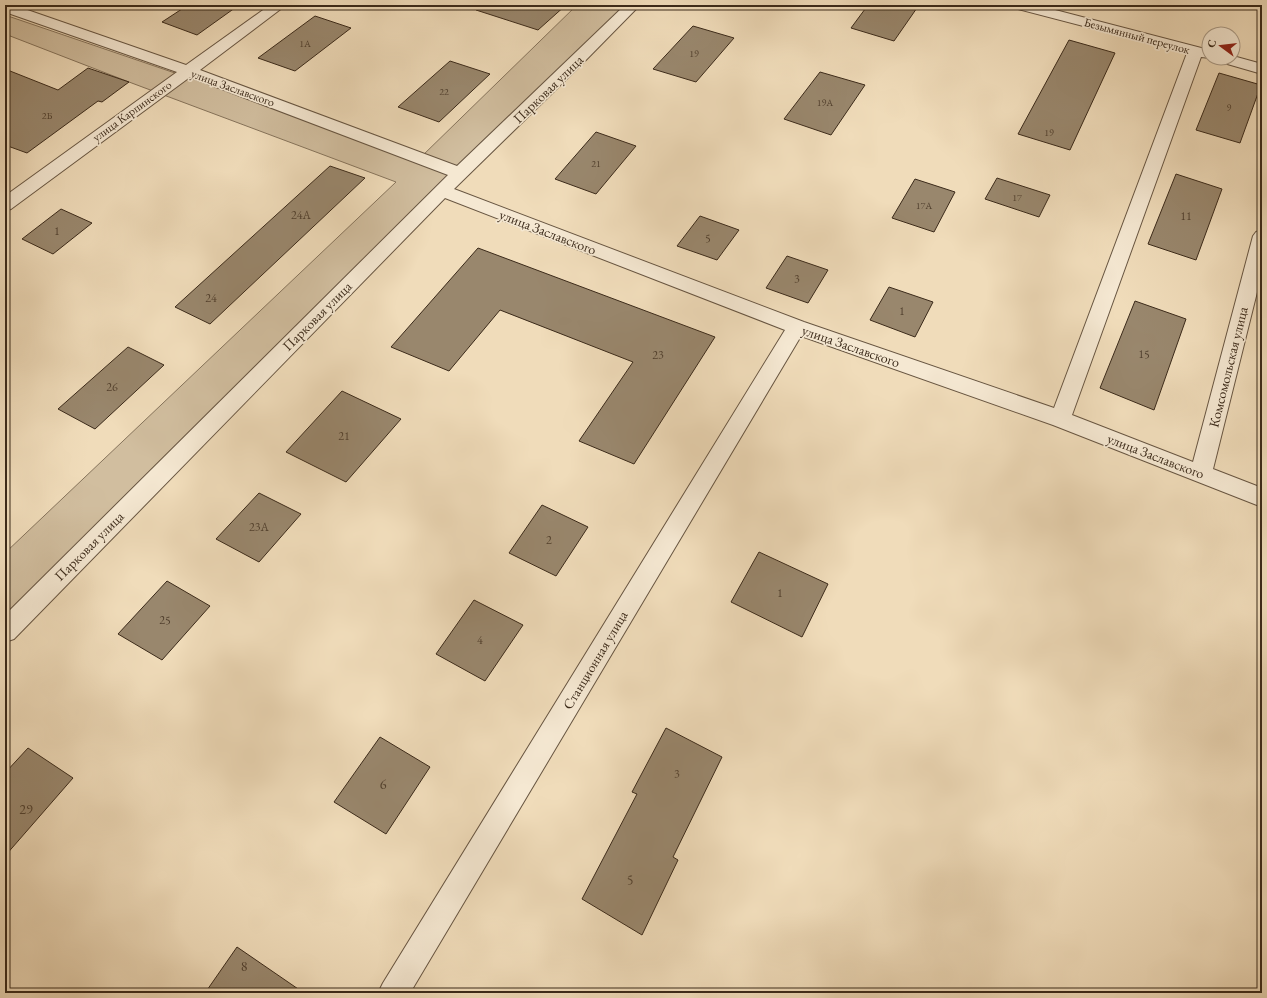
<svg xmlns="http://www.w3.org/2000/svg" width="1267" height="998" font-family="'EB Garamond',serif">
  <style>
    .green { fill: #d1be9f; stroke: #86745c }
    .building { fill: #99876d; stroke: #3b2a1a }
    .lines { fill: none; stroke-linecap: round; stroke-linejoin: round }
    .street-casing { stroke: #685642; stroke-width: 2 }
    .street { fill: #f5e8d2; fill-rule: evenodd }
    .labels { text-anchor: middle; stroke-width: 3.5; stroke-linejoin: round; paint-order: stroke }
    .far-number-label { font-size: 10px; fill: #52412f }
    .far-street-label { font-size: 12px; fill: #3b2a1a; stroke: #f5e8d2 }
    .number-label { font-size: 12px; fill: #52412f }
    .street-label { font-size: 14px; fill: #3b2a1a; stroke: #f5e8d2 }
    .near-number-label { font-size: 14px; fill: #52412f }
  </style>
  <rect width="100%" height="100%" fill="#f0dcba"/>
  <filter id="stains"><feTurbulence type="fractalNoise" baseFrequency=".005" numOctaves="4"/><feColorMatrix values="0 0 0 0 .2 0 0 0 0 .09 0 0 0 0 .02 0 0 0 .5 -.17"/></filter>
  <radialGradient id="worn" r=".72"><stop offset=".6" stop-color="#630" stop-opacity="0"/><stop offset="1" stop-color="#630" stop-opacity=".3"/></radialGradient>
  <polygon class="green" points="577,5 628,5 5,631 5,553 396,182 129,82 5,34 5,15 421,157"/>
  <g class="building">
    <polygon points="188,5 239,5 197,35 162,22"/>
    <polygon points="476,5 566,5 538,30 476,10"/>
    <polygon points="868,5 919,5 894,41 851,28"/>
    <polygon points="315,16 351,28 295,71 258,58"/>
    <polygon points="693,26 734,38 696,82 653,69"/>
    <polygon points="1069,40 1115,53 1070,150 1018,134"/>
    <polygon points="450,61 490,74 439,122 398,107"/>
    <polygon points="88,68 129,82 102,102 98,101 27,153 5,145 5,69 58,90"/>
    <polygon points="820,72 865,85 831,135 784,119"/>
    <polygon points="1219,73 1261,85 1240,143 1196,130"/>
    <polygon points="596,132 636,146 596,194 555,179"/>
    <polygon points="330,166 365,178 210,324 175,307"/>
    <polygon points="1176,174 1222,189 1196,260 1148,244"/>
    <polygon points="997,178 1050,195 1039,217 985,199"/>
    <polygon points="915,179 955,192 934,232 892,218"/>
    <polygon points="61,209 92,223 53,254 22,239"/>
    <polygon points="700,216 739,230 717,260 677,246"/>
    <polygon points="478,248 715,337 634,464 579,441 633,362 500,310 449,371 391,347"/>
    <polygon points="787,256 828,270 808,303 766,288"/>
    <polygon points="889,287 933,302 915,337 870,320"/>
    <polygon points="1135,301 1186,319 1154,410 1100,388"/>
    <polygon points="128,347 164,365 95,429 58,409"/>
    <polygon points="342,391 401,419 346,482 286,452"/>
    <polygon points="259,493 301,514 259,562 216,539"/>
    <polygon points="542,505 588,527 556,576 509,553"/>
    <polygon points="759,552 828,584 802,637 731,602"/>
    <polygon points="167,581 210,606 162,660 118,634"/>
    <polygon points="474,600 523,625 485,681 436,654"/>
    <polygon points="666,728 722,757 673,857 678,860 642,935 582,899 637,794 632,792"/>
    <polygon points="380,737 430,767 386,834 334,802"/>
    <polygon points="28,748 73,778 5,856 5,773"/>
    <polygon points="237,947 304,993 205,993"/>
  </g>
  <g class="lines">
    <defs>
      <g id="street">
        <polygon points="5,5 13,5 186,65 270,5 286,5 200,70 457,166 625,5 640,5 582,64 454,189 804,322 1054,408 1187,53 1014,8 1012,5 1036,5 1209,50 1210,58 1201,57 1072,415 1193,462 1253,236 1256,232 1262,230 1262,272 1213,469 1262,488 1262,507 1053,425 801,336 410,993 378,993 383,983 785,330 445,198 14,639 5,642 5,615 448,175 190,77 11,209 5,211 5,196 177,72 5,12"/>
        <polygon points="1233,56 1262,64 1262,74 1217,61 1214,58 1233,58"/>
      </g>
    </defs>
    <use href="#street" class="street-casing"/>
    <use href="#street" class="street"/>
  </g>
  <g class="labels">
    <g class="far-number-label">
      <text x="305" y="47">1А</text>
      <text x="694" y="57">19</text>
      <text x="444" y="95">22</text>
      <text x="825" y="106">19А</text>
      <text x="1229" y="111">9</text>
      <text x="47" y="119">2Б</text>
      <text x="1049" y="136">19</text>
      <text x="596" y="167">21</text>
      <text x="1017" y="201">17</text>
      <text x="924" y="209">17А</text>
    </g>
    <g class="far-street-label">
      <text transform="translate(1137 36) rotate(15)" y="4">Безымянный переулок</text>
      <text transform="translate(233 88) rotate(20)" y="4">улица Заславского</text>
      <text transform="translate(132 111) rotate(-36)" y="4">улица Карпинского</text>
    </g>
    <g class="number-label">
      <text x="301" y="219">24А</text>
      <text x="1186" y="220">11</text>
      <text x="57" y="235">1</text>
      <text x="708" y="242">5</text>
      <text x="797" y="283">3</text>
      <text x="211" y="302">24</text>
      <text x="902" y="315">1</text>
      <text x="1144" y="358">15</text>
      <text x="658" y="359">23</text>
      <text x="112" y="391">26</text>
      <text x="344" y="440">21</text>
      <text x="259" y="531">23А</text>
      <text x="549" y="544">2</text>
      <text x="780" y="597">1</text>
      <text x="165" y="624">25</text>
      <text x="480" y="644">4</text>
      <text x="677" y="778">3</text>
    </g>
    <g class="street-label">
      <text transform="translate(548 89) rotate(-44)" y="5">Парковая улица</text>
      <text transform="translate(548 232) rotate(21)" y="5">улица Заславского</text>
      <text transform="translate(317 316) rotate(-45)" y="5">Парковая улица</text>
      <text transform="translate(851 346) rotate(19)" y="5">улица Заславского</text>
      <text transform="translate(1228 367) rotate(-76)" y="5">Комсомольская улица</text>
      <text transform="translate(1156 456) rotate(21)" y="5">улица Заславского</text>
      <text transform="translate(89 546) rotate(-45)" y="5">Парковая улица</text>
      <text transform="translate(595 660) rotate(-59)" y="5">Станционная улица</text>
    </g>
    <g class="near-number-label">
      <text x="383" y="789">6</text>
      <text x="26" y="814">29</text>
      <text x="630" y="885">5</text>
      <text x="244" y="971">8</text>
    </g>
  </g>
  <rect width="1267" height="998" fill="none" stroke="#f0dcba" stroke-width="20"/>
  <rect x="6" y="6" width="1255" height="986" fill="none" stroke="#3b2a1a" stroke-width="2"/>
  <rect x="10" y="10" width="1247" height="978" fill="none" stroke="#3b2a1a"/>
  <g transform="translate(1221 46) rotate(285)"><circle r="19" fill="#f5e8d2" stroke="#ab9c88"/>
  <path d="M0-3L7 15L0 10L-7 15Z" fill="#8f2418"/>
  <text y="-6" font-size="11" font-weight="bold" text-anchor="middle" fill="#3b2a1a">С</text>
  </g>
  <rect width="100%" height="100%" filter="url(#stains)"/>
  <rect width="100%" height="100%" fill="url(#worn)"/>
</svg>
